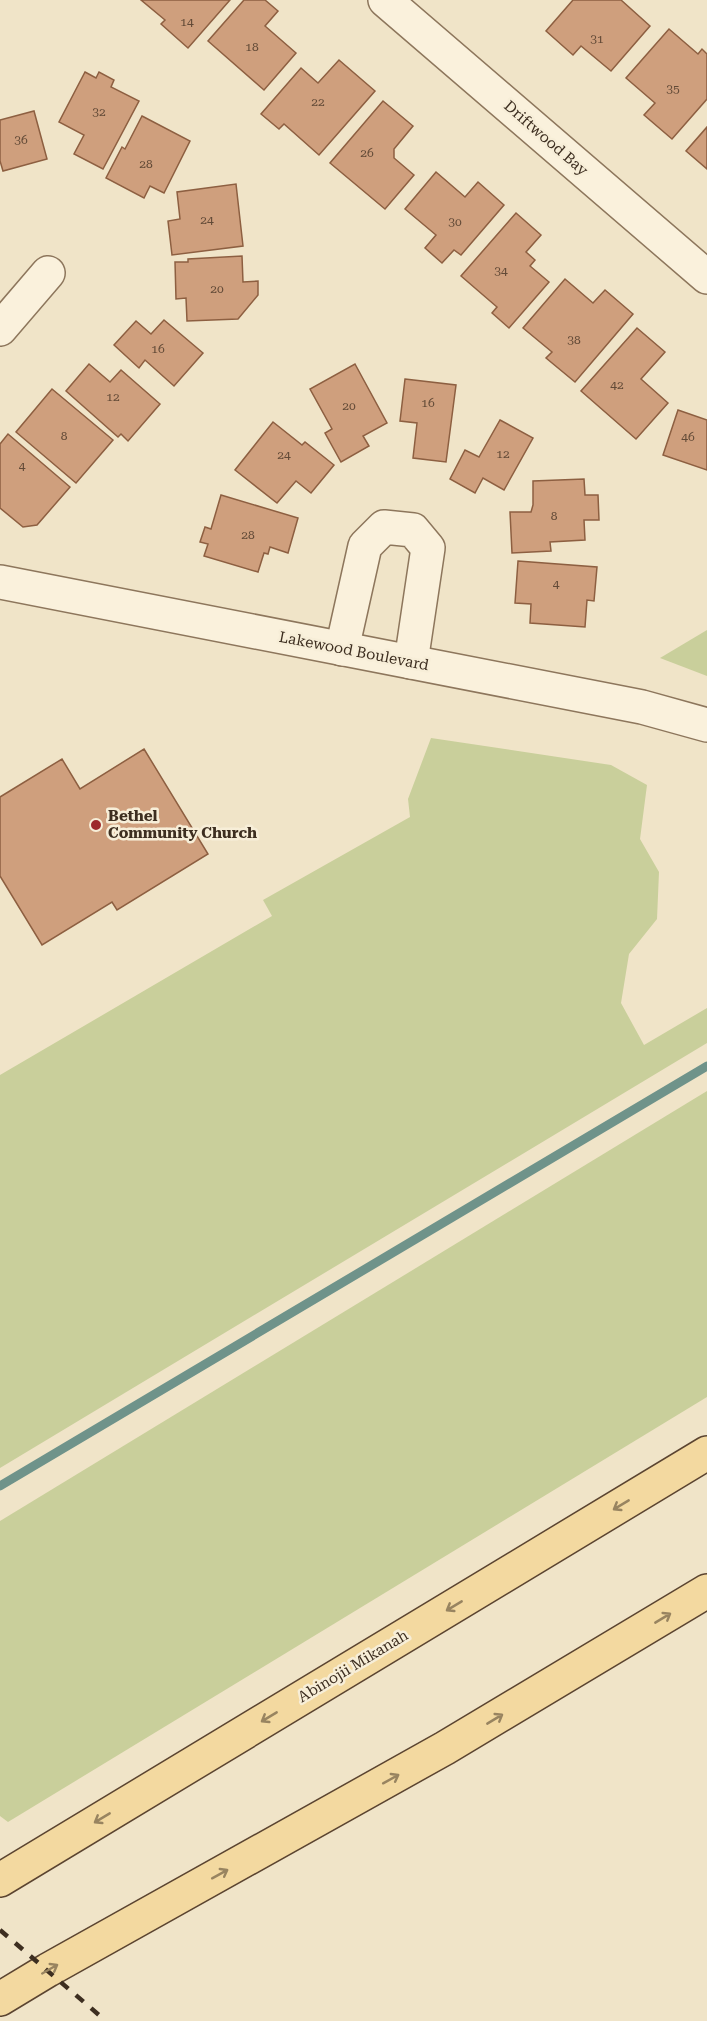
<svg xmlns="http://www.w3.org/2000/svg" width="707" height="2021" font-family="'Roboto Serif',serif">
  <style>
    .green { fill: #c9cf9b }
    .lines { fill: none; stroke-linecap: round; stroke-linejoin: round }
    .stream { stroke: #6f938a; stroke-width: 9 }
    .building { fill: #cf9f7d; stroke: #8d5f41; stroke-width: 1.5 }
    .minor-casing { stroke: #8d765c; stroke-width: 36 }
    .major-casing { stroke: #5b4430; stroke-width: 36 }
    .minor { stroke: #faf1dc; stroke-width: 33 }
    .major { stroke: #f3d9a0; stroke-width: 33 }
    .rail { stroke: #3d2e20; stroke-width: 4.5; stroke-dasharray: 10 10; stroke-linecap: butt }
    .oneway { stroke: #988460 }
    .poi-dot { fill: #9e2a2b; stroke: #f7eed8; stroke-width: 2 }
    .labels { text-anchor: middle; stroke-width: 5; stroke-linejoin: round; paint-order: stroke }
    .number-label { font-size: 12px; fill: #624a37 }
    .street-label { font-size: 15px; fill: #3d2e20; stroke: #f7eed8 }
    .poi-label { font-size: 15px; font-weight: bold; fill: #3d2e20; stroke: #f7eed8; text-anchor: start }
  </style>
  <rect width="100%" height="100%" fill="#f0e4c8"/>
  <g class="green">
    <polygon points="707,630 707,676 660,658"/>
    <polygon points="431,738 611,765 647,785 640,839 659,872 657,919 629,954 621,1003 644,1045 707,1008 707,1043 0,1468 0,1075 272,916 263,900 410,817 408,799"/>
    <polygon points="707,1091 707,1397 8,1822 0,1816 0,1521"/>
  </g>
  <g class="lines">
    <polyline class="stream" points="0,1486 707,1066"/>
  </g>
  <g class="building">
    <polygon points="141,0 230,0 188,48 161,24 165,20"/>
    <polygon points="244,0 265,0 278,11 265,26 296,53 264,90 208,41"/>
    <polygon points="573,0 621,0 650,26 611,71 581,46 573,55 546,31"/>
    <polygon points="669,29 698,54 702,49 707,54 707,99 672,139 644,115 655,103 626,78"/>
    <polygon points="339,60 375,91 319,155 284,124 279,129 261,114 301,68 318,83"/>
    <polygon points="85,72 96,78 99,72 114,80 111,87 139,101 103,169 74,154 84,135 59,122"/>
    <polygon points="383,101 413,126 394,149 394,158 414,175 385,209 330,163"/>
    <polygon points="34,111 47,159 3,171 0,161 0,120"/>
    <polygon points="142,116 190,141 164,193 150,186 144,198 106,178 122,147 125,149"/>
    <polygon points="707,127 707,169 686,151"/>
    <polygon points="436,172 465,197 478,182 504,205 461,255 454,250 442,263 425,248 436,235 405,209"/>
    <polygon points="236,184 243,246 172,255 168,221 180,219 177,192"/>
    <polygon points="516,213 541,235 526,252 535,260 530,266 549,282 509,328 492,313 497,307 461,276"/>
    <polygon points="242,256 243,282 258,281 258,295 238,319 187,321 186,298 176,299 175,262 188,262 188,259"/>
    <polygon points="565,279 593,303 605,290 633,314 575,382 546,358 552,352 523,328"/>
    <polygon points="164,320 203,353 174,386 145,360 139,368 114,345 136,321 151,334"/>
    <polygon points="637,328 665,352 641,379 668,403 636,439 581,391"/>
    <polygon points="89,364 110,382 121,370 160,404 128,441 121,434 118,437 66,391"/>
    <polygon points="355,364 387,423 363,436 369,446 341,462 325,433 332,429 310,389"/>
    <polygon points="405,379 456,385 446,462 413,458 417,423 400,421"/>
    <polygon points="52,389 113,440 76,483 16,432"/>
    <polygon points="678,410 707,420 707,470 663,455"/>
    <polygon points="500,420 533,438 504,490 483,478 475,493 450,479 465,450 479,457"/>
    <polygon points="273,422 302,445 305,442 334,465 311,493 296,481 277,503 235,470"/>
    <polygon points="8,434 70,487 37,525 23,527 0,508 0,444"/>
    <polygon points="584,479 585,495 598,495 599,520 584,520 585,540 550,542 551,551 512,553 510,512 531,512 533,505 533,481"/>
    <polygon points="221,495 298,518 288,553 270,547 268,554 264,553 258,572 204,556 208,544 200,542 205,527 211,529"/>
    <polygon points="518,561 597,567 594,601 587,600 585,627 530,623 531,604 515,603"/>
    <polygon points="144,749 208,854 117,910 112,902 42,945 0,876 0,797 62,759 80,789"/>
  </g>
  <g class="lines">
    <defs>
      <g id="minor">
        <polyline points="385,0 707,277"/>
        <polyline points="0,329 48,273"/>
        <polyline points="0,582 642,707 707,725"/>
        <polyline points="342,649 365,546 384,527 413,530 428,548 411,662"/>
      </g>
      <g id="major">
        <polyline points="0,1880 707,1453"/>
        <polyline points="0,1999 48,1970 445,1748 707,1591"/>
      </g>
    </defs>
    <use href="#minor" class="minor-casing"/>
    <use href="#major" class="major-casing"/>
    <use href="#minor" class="minor"/>
    <use href="#major" class="major"/>
    <polyline class="rail" points="0,1930 106,2021"/>
  </g>
  <defs><path id="oneway-shaft" d="M-6 0H5M1.5-3L5.5 0L1.5 3" fill="none" stroke-width="1.6" stroke-linecap="round" stroke-linejoin="round" transform="scale(1.5)"/></defs>
  <g class="oneway">
    <use href="#oneway-shaft" transform="translate(621 1505) rotate(149)"/>
    <use href="#oneway-shaft" transform="translate(454 1606) rotate(149)"/>
    <use href="#oneway-shaft" transform="translate(663 1618) rotate(-31)"/>
    <use href="#oneway-shaft" transform="translate(269 1717) rotate(149)"/>
    <use href="#oneway-shaft" transform="translate(495 1719) rotate(-31)"/>
    <use href="#oneway-shaft" transform="translate(391 1779) rotate(-29)"/>
    <use href="#oneway-shaft" transform="translate(102 1818) rotate(149)"/>
    <use href="#oneway-shaft" transform="translate(220 1874) rotate(-29)"/>
    <use href="#oneway-shaft" transform="translate(50 1969) rotate(-30)"/>
  </g>
  <circle class="poi-dot" cx="96" cy="825" r="6"/>
  <g class="labels">
    <g class="number-label">
      <text x="187" y="26">14</text>
      <text x="597" y="43">31</text>
      <text x="252" y="51">18</text>
      <text x="673" y="93">35</text>
      <text x="318" y="106">22</text>
      <text x="99" y="116">32</text>
      <text x="21" y="144">36</text>
      <text x="367" y="157">26</text>
      <text x="146" y="168">28</text>
      <text x="207" y="224">24</text>
      <text x="455" y="226">30</text>
      <text x="501" y="275">34</text>
      <text x="217" y="293">20</text>
      <text x="574" y="344">38</text>
      <text x="158" y="353">16</text>
      <text x="617" y="389">42</text>
      <text x="113" y="401">12</text>
      <text x="428" y="407">16</text>
      <text x="349" y="410">20</text>
      <text x="64" y="440">8</text>
      <text x="688" y="441">46</text>
      <text x="503" y="458">12</text>
      <text x="284" y="459">24</text>
      <text x="22" y="470">4</text>
      <text x="554" y="520">8</text>
      <text x="248" y="539">28</text>
      <text x="556" y="588">4</text>
    </g>
    <g class="street-label">
      <text transform="translate(546 138) rotate(41)" y="5">Driftwood Bay</text>
      <text transform="translate(354 651) rotate(11)" y="5">Lakewood Boulevard</text>
      <text transform="translate(353 1666) rotate(-31)" y="5">Abinojii Mikanah</text>
    </g>
    <g class="poi-label">
      <text x="108" y="821">Bethel<tspan x="108" dy="17">Community Church</tspan></text>
    </g>
  </g>
</svg>
